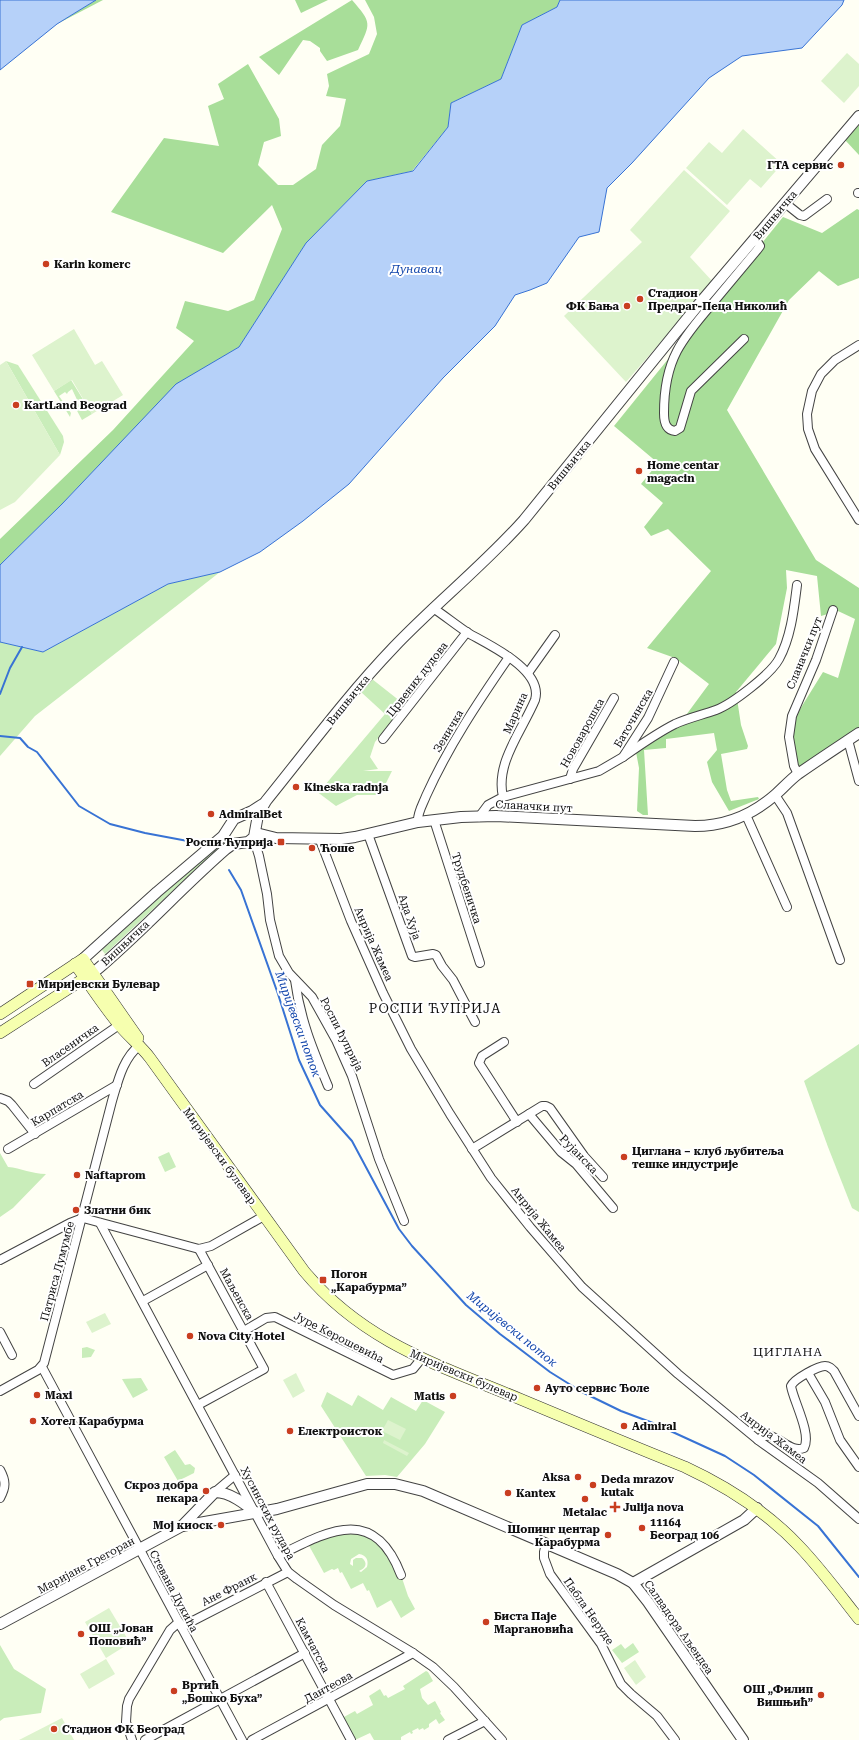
<svg xmlns="http://www.w3.org/2000/svg" width="859" height="1740" font-family="'Roboto Serif',serif">
  <style>
    .green { fill: #c9edba; fill-rule: evenodd }
    .forest { fill: #a8de99 }
    .pitch { fill: #ddf3cd }
    .water { fill: #b6d1f9; stroke: #3873d4 }
    .lines { fill: none; stroke-linecap: round; stroke-linejoin: round }
    .stream { stroke: #3873d4; stroke-width: 2 }
    .minor-casing { stroke: #434343; stroke-width: 10 }
    .tertiary-casing { stroke: #434343; stroke-width: 12 }
    .secondary-casing { stroke: #323232; stroke-width: 12 }
    .minor { stroke: #fff; stroke-width: 8 }
    .tertiary { stroke: #fff; stroke-width: 10 }
    .secondary { stroke: #f6ffaf; stroke-width: 11 }
    .poi-dot { fill: #c93e20; stroke: #fff; stroke-width: 1.5 }
    .labels { text-anchor: middle; stroke-width: 4; stroke-linejoin: round; paint-order: stroke }
    .poi-label { font-size: 11px; font-weight: bold; fill: #101010; stroke: #fff; text-anchor: start }
    .street-label { font-size: 11px; fill: #101010; stroke: #fff }
    .water-label { font-size: 12px; font-style: italic; fill: #1145ab; stroke: #fff }
    .neighbourhood-label { font-size: 12px; letter-spacing: 1px; fill: #101010; stroke: #fff }
    .quarter-label { font-size: 13px; letter-spacing: 1px; fill: #101010; stroke: #fff }
  </style>
  <rect width="100%" height="100%" fill="#fffff4"/>
  <g class="green">
    <polygon points="6,361 18,365 63,436 64,442 60,455"/>
    <polygon points="71,380 92,414 82,420 75,407 79,404 72,389 68,392 67,394 65,392 59,396 71,413 70,417 54,391"/>
    <polygon points="220,572 35,716 0,756 0,642 43,652 168,584"/>
    <polygon points="372,679 405,705 375,742 370,757 378,769 363,771 392,771 380,795 357,795 336,806 316,791 325,785 385,714 361,692"/>
    <polygon points="226,839 228,842 180,884 105,954 102,950 174,884"/>
    <polygon points="859,1044 859,1212 852,1208 828,1147 804,1081"/>
    <polygon points="169,1152 176,1167 165,1172 158,1157"/>
    <path d="M0,1153L8,1167C21,1168 32,1174 46,1174L13,1208L0,1217Z"/>
    <polygon points="87,1347 95,1350 91,1357 82,1358 82,1348"/>
    <polygon points="141,1378 148,1390 133,1398 122,1379"/>
    <polygon points="327,1392 352,1406 358,1395 383,1410 391,1397 416,1411 423,1400 445,1412 425,1444 397,1477 385,1475 366,1476 321,1406"/>
    <polygon points="175,1450 185,1465 190,1464 195,1468 194,1473 178,1481 164,1457"/>
    <path d="M334,1531L373,1536L401,1575L408,1596L415,1609L401,1618L391,1600L377,1608L369,1590L367,1591L363,1583L351,1589L342,1572L340,1573L338,1568L334,1570L332,1569L324,1573L307,1542ZM359,1554C366,1555 369,1560 367,1567L361,1572L359,1571C366,1568 368,1563 362,1558H356L353,1560V1566L350,1564L351,1559Z"/>
    <polygon points="633,1643 639,1652 622,1663 612,1650 621,1644 625,1649"/>
    <polygon points="0,1645 14,1669 46,1689 41,1713 4,1718 0,1721"/>
    <polygon points="426,1671 428,1672 433,1681 420,1689 422,1698 428,1705 435,1701 441,1712 440,1713 445,1720 439,1724 436,1719 429,1724 429,1727 424,1730 423,1728 419,1730 418,1728 412,1731 413,1733 411,1734 410,1732 401,1737 401,1740 374,1740 370,1733 355,1740 342,1718 355,1711 357,1714 373,1705 369,1696 380,1689 384,1696 386,1695 388,1698 405,1689 403,1686"/>
  </g>
  <g class="forest">
    <polygon points="96,0 103,0 57,24"/>
    <polygon points="295,0 328,0 301,13"/>
    <path d="M352,0C372,23 371,23 358,50L327,61L320,51V48L310,41L303,40L279,75L259,57Z"/>
    <polygon points="365,0 560,0 557,7 522,25 501,79 451,103 448,127 412,171 367,181 306,243 239,347 176,385 62,504 0,565 0,539 113,430 194,341 176,328 185,301 228,311 254,300 282,229 272,205 223,253 111,212 164,138 219,146 208,106 224,99 218,84 248,64 279,119 281,136 264,142 258,165 278,185 293,185 316,169 322,145 340,126 346,99 326,96 329,86 327,74 369,54 377,34 374,17"/>
    <polygon points="859,125 859,155 845,140"/>
    <polygon points="857,209 859,210 859,278 838,286 819,271 789,300 727,410 816,560 859,588 859,727 796,771 789,727 823,672 838,678 855,619 838,611 821,616 817,576 786,570 787,588 776,644 736,692 741,725 748,746 747,749 721,754 727,790 731,801 758,797 759,799 729,811 712,782 707,762 717,750 714,733 666,739 666,748 644,750 648,815 643,815 637,811 639,768 636,752 678,726 709,684 675,658 647,648 711,571 668,529 651,536 644,527 663,503 641,484 658,463 614,426 783,217 822,233"/>
  </g>
  <g class="pitch">
    <polygon points="847,53 859,64 859,86 844,103 821,81"/>
    <polygon points="743,129 782,164 761,188 750,179 727,205 686,168 709,142 722,153"/>
    <polygon points="684,170 730,211 690,257 713,282 626,382 564,316 642,242 630,230"/>
    <polygon points="74,329 95,365 102,361 123,395 92,414 72,380 54,391 32,355"/>
    <polygon points="6,361 60,455 15,502 0,510 0,365"/>
    <polygon points="105,1313 111,1324 92,1333 86,1322"/>
    <polygon points="296,1373 305,1391 293,1398 283,1380"/>
    <polygon points="388,1420 406,1429 400,1440 382,1431"/>
    <polygon points="384,1440 409,1453 407,1456 383,1443"/>
    <polygon points="109,1608 130,1643 106,1658 85,1622"/>
    <polygon points="106,1659 115,1674 89,1689 80,1674"/>
    <polygon points="635,1660 646,1677 636,1685 624,1668"/>
    <polygon points="62,1718 74,1740 19,1740"/>
  </g>
  <g class="water">
    <polygon points="0,0 96,0 57,24 0,70"/>
    <polygon points="560,0 844,0 842,5 802,48 742,56 709,78 632,163 607,188 599,232 579,237 547,283 530,290 515,295 495,326 443,378 349,484 303,521 260,552 220,572 168,584 43,652 0,642 0,565 62,504 176,384 239,347 306,243 367,181 413,171 448,127 451,103 501,79 522,25 557,7"/>
  </g>
  <g class="lines">
    <g class="stream">
      <polyline points="0,694 10,668 22,647"/>
      <polyline points="0,736 20,738 28,747 37,752 79,806 110,824 145,833 193,842"/>
      <polyline points="229,870 241,890 278,994 299,1060 320,1105 352,1141 399,1229 412,1246 466,1305 500,1334 550,1372 582,1392 621,1411 653,1423 725,1456 754,1475 818,1526 859,1577"/>
    </g>
    <defs>
      <g id="minor">
        <polyline points="858,193 859,193"/>
        <polyline points="785,203 800,215 804,216 827,199"/>
        <path d="M744,339L691,391L680,428L675,431C665,430 664,421 664,413C664,391 667,370 677,351C686,334 700,318 712,304C727,286 742,268 757,250L760,246L755,238"/>
        <polyline points="859,345 835,360 821,374 812,391 807,414 808,429 815,449 859,520"/>
        <path d="M433,608C445,616 456,625 468,633C489,645 544,670 535,700C522,731 495,763 503,797L488,805L479,817"/>
        <polyline points="528,673 555,635"/>
        <polyline points="383,739 467,632"/>
        <polyline points="848,740 859,781"/>
        <path d="M623,757C640,745 657,733 675,724C688,718 702,715 716,710C732,704 771,674 779,659C791,637 794,609 797,585"/>
        <polyline points="798,774 794,766 789,737 792,716 816,660 833,610"/>
        <polyline points="570,779 573,769 614,698"/>
        <polyline points="775,795 787,813 840,960"/>
        <polyline points="503,797 599,771 623,757 648,718 674,662"/>
        <polyline points="746,815 787,907"/>
        <polyline points="434,820 480,963"/>
        <path d="M418,822C417,813 423,804 426,796C448,747 478,702 509,657"/>
        <polyline points="368,834 412,956 415,957 433,954 436,955 442,966 453,980 475,1022"/>
        <polyline points="251,840 255,843 259,856 267,894 270,920 279,956 289,973 312,997 336,1040 352,1076 379,1159 404,1221"/>
        <polyline points="320,840 351,921 383,993 411,1049 450,1114 491,1178 530,1227 582,1287 678,1374 758,1440 818,1483 859,1519"/>
        <path d="M295,980C300,1019 313,1050 328,1086"/>
        <polyline points="504,1042 482,1056 479,1063 517,1122"/>
        <polyline points="34,1084 119,1025"/>
        <polyline points="0,1098 8,1101 12,1105 35,1134"/>
        <polyline points="529,1114 561,1152 576,1164 613,1208"/>
        <polyline points="8,1149 117,1085"/>
        <polyline points="472,1149 542,1106 546,1106 550,1108 584,1156 603,1177"/>
        <polyline points="100,1223 278,1556 288,1572 297,1579 334,1605 413,1653 433,1667 454,1687 502,1740"/>
        <polyline points="0,1260 70,1223 83,1218 199,1249 211,1246 264,1216"/>
        <polyline points="143,1301 208,1265"/>
        <polyline points="244,1331 266,1318 275,1317 393,1375 413,1369 422,1358"/>
        <polyline points="0,1332 12,1355"/>
        <polyline points="42,1367 242,1740"/>
        <polyline points="808,1373 825,1402 840,1440 859,1467"/>
        <path d="M0,1391L38,1370L44,1363L112,1101C118,1081 123,1058 140,1045"/>
        <polyline points="198,1405 264,1369 199,1249"/>
        <path d="M758,1440C773,1425 788,1455 804,1448C812,1434 793,1400 791,1386C794,1379 818,1366 825,1366C829,1366 831,1368 834,1371L859,1416"/>
        <path d="M0,1470C6,1481 6,1487 0,1498"/>
        <polyline points="215,1492 235,1475"/>
        <polyline points="546,1544 544,1552 544,1558 550,1574 601,1644 621,1684 631,1694 657,1716 675,1740"/>
        <path d="M278,1556C328,1531 374,1504 401,1575"/>
        <polyline points="266,1582 351,1740"/>
        <polyline points="181,1627 288,1572"/>
        <polyline points="132,1740 126,1722 127,1706 129,1699 170,1630 179,1622"/>
        <polyline points="145,1740 305,1653"/>
        <polyline points="252,1740 413,1653"/>
        <polyline points="448,1740 485,1721"/>
      </g>
      <g id="tertiary">
        <path d="M256,833L276,838L341,839L355,837L418,822L461,817L496,816L695,826C726,826 752,815 775,795C783,788 790,780 798,774C818,760 838,747 859,733"/>
        <polyline points="83,959 157,892 223,836 234,819 252,811 263,804"/>
        <path d="M93,973C140,934 180,889 226,849L233,844L248,842L254,837L258,815L266,801C308,749 348,695 394,647C436,603 484,565 524,520L699,304L859,116"/>
        <polyline points="182,1526 277,1509 367,1484 395,1484 423,1491 617,1574 633,1583 648,1602 743,1740"/>
        <polyline points="633,1583 744,1520 757,1508"/>
        <path d="M0,1624L182,1526L215,1492C230,1492 245,1504 256,1513"/>
      </g>
      <g id="secondary">
        <path d="M75,964C90,985 104,1007 120,1026C130,1038 141,1046 150,1058L304,1271C363,1342 438,1365 520,1399C575,1422 630,1445 685,1467C728,1487 767,1512 799,1546C821,1569 840,1595 859,1619"/>
        <polyline points="0,1014 83,959 138,1038"/>
        <polyline points="0,1033 91,974"/>
      </g>
    </defs>
    <use href="#minor" class="minor-casing"/>
    <use href="#tertiary" class="tertiary-casing"/>
    <use href="#secondary" class="secondary-casing"/>
    <use href="#minor" class="minor"/>
    <use href="#tertiary" class="tertiary"/>
    <use href="#secondary" class="secondary"/>
  </g>
  <g class="poi-dot">
    <circle cx="841" cy="165" r="4"/>
    <circle cx="46" cy="264" r="4"/>
    <circle cx="640" cy="299" r="4"/>
    <circle cx="627" cy="306" r="4"/>
    <circle cx="16" cy="405" r="4"/>
    <circle cx="639" cy="471" r="4"/>
    <circle cx="296" cy="787" r="4"/>
    <circle cx="211" cy="814" r="4"/>
    <rect x="277" y="838" width="8" height="8" rx="2"/>
    <circle cx="312" cy="848" r="4"/>
    <rect x="26" y="980" width="8" height="8" rx="2"/>
    <circle cx="624" cy="1157" r="4"/>
    <circle cx="77" cy="1175" r="4"/>
    <circle cx="76" cy="1210" r="4"/>
    <rect x="319" y="1276" width="8" height="8" rx="2"/>
    <circle cx="190" cy="1336" r="4"/>
    <circle cx="537" cy="1388" r="4"/>
    <circle cx="37" cy="1395" r="4"/>
    <circle cx="453" cy="1396" r="4"/>
    <circle cx="33" cy="1421" r="4"/>
    <circle cx="624" cy="1426" r="4"/>
    <circle cx="290" cy="1431" r="4"/>
    <circle cx="578" cy="1477" r="4"/>
    <circle cx="593" cy="1485" r="4"/>
    <circle cx="206" cy="1491" r="4"/>
    <circle cx="508" cy="1493" r="4"/>
    <circle cx="585" cy="1499" r="4"/>
    <path d="M613 1501h4v4h4v4h-4v4h-4v-4h-4v-4h4z"/>
    <circle cx="221" cy="1525" r="4"/>
    <circle cx="642" cy="1528" r="4"/>
    <circle cx="608" cy="1535" r="4"/>
    <circle cx="486" cy="1622" r="4"/>
    <circle cx="81" cy="1634" r="4"/>
    <circle cx="174" cy="1691" r="4"/>
    <circle cx="821" cy="1695" r="4"/>
    <circle cx="54" cy="1729" r="4"/>
  </g>
  <g class="labels">
    <g class="poi-label">
      <text x="833" y="169" text-anchor="end">ГТА сервис</text>
      <text x="54" y="268">Karin komerc</text>
      <text x="648" y="297">Стадион<tspan x="648" dy="13">Предраг-Пеца Николић</tspan></text>
      <text x="619" y="310" text-anchor="end">ФК Бања</text>
      <text x="24" y="409">KartLand Beograd</text>
      <text x="647" y="469">Home centar<tspan x="647" dy="13">magacin</tspan></text>
      <text x="304" y="791">Kineska radnja</text>
      <text x="219" y="818">AdmiralBet</text>
      <text x="273" y="846" text-anchor="end">Роспи Ћуприја</text>
      <text x="320" y="852">Ћоше</text>
      <text x="38" y="988">Миријевски Булевар</text>
      <text x="632" y="1155">Циглана – клуб љубитеља<tspan x="632" dy="13">тешке индустрије</tspan></text>
      <text x="85" y="1179">Naftaprom</text>
      <text x="84" y="1214">Златни бик</text>
      <text x="331" y="1278">Погон<tspan x="331" dy="13">„Карабурма”</tspan></text>
      <text x="198" y="1340">Nova City Hotel</text>
      <text x="545" y="1392">Ауто сервис Ђоле</text>
      <text x="45" y="1399">Maxi</text>
      <text x="445" y="1400" text-anchor="end">Matis</text>
      <text x="41" y="1425">Хотел Карабурма</text>
      <text x="632" y="1430">Admiral</text>
      <text x="298" y="1435">Електроисток</text>
      <text x="570" y="1481" text-anchor="end">Aksa</text>
      <text x="601" y="1483">Deda mrazov<tspan x="601" dy="13">kutak</tspan></text>
      <text x="198" y="1489" text-anchor="end">Скроз добра<tspan x="198" dy="13">пекара</tspan></text>
      <text x="516" y="1497">Kantex</text>
      <text x="623" y="1511">Julija nova</text>
      <text x="585" y="1516" text-anchor="middle">Metalac</text>
      <text x="650" y="1526">11164<tspan x="650" dy="13">Београд 106</tspan></text>
      <text x="213" y="1529" text-anchor="end">Мој киоск</text>
      <text x="600" y="1533" text-anchor="end">Шопинг центар<tspan x="600" dy="13">Карабурма</tspan></text>
      <text x="494" y="1620">Биста Паје<tspan x="494" dy="13">Маргановића</tspan></text>
      <text x="89" y="1632">ОШ „Јован<tspan x="89" dy="13">Поповић”</tspan></text>
      <text x="182" y="1689">Вртић<tspan x="182" dy="13">„Бошко Буха”</tspan></text>
      <text x="813" y="1693" text-anchor="end">ОШ „Филип<tspan x="813" dy="13">Вишњић”</tspan></text>
      <text x="62" y="1733">Стадион ФК Београд</text>
    </g>
    <g class="street-label">
      <text transform="translate(775 215) rotate(-50)" y="4">Вишњичка</text>
      <text transform="translate(569 465) rotate(-51)" y="4">Вишњичка</text>
      <text transform="translate(804 653) rotate(-68)" y="4">Сланачки пут</text>
      <text transform="translate(417 679) rotate(-52)" y="4">Црвених дудова</text>
      <text transform="translate(348 700) rotate(-51)" y="4">Вишњичка</text>
      <text transform="translate(515 713) rotate(-66)" y="4">Марина</text>
      <text transform="translate(633 718) rotate(-60)" y="4">Баточинска</text>
      <text transform="translate(448 731) rotate(-59)" y="4">Зеничка</text>
      <text transform="translate(582 733) rotate(-61)" y="4">Нововарошка</text>
      <text transform="translate(534 806) rotate(3)" y="4">Сланачки пут</text>
      <text transform="translate(467 888) rotate(72)" y="4">Трудбеничка</text>
      <text transform="translate(410 917) rotate(71)" y="4">Ада Хуја</text>
      <text transform="translate(125 943) rotate(-43)" y="4">Вишњичка</text>
      <text transform="translate(374 944) rotate(66)" y="4">Анрија Жамеа</text>
      <text transform="translate(342 1034) rotate(63)" y="4">Роспи ћуприја</text>
      <text transform="translate(70 1045) rotate(-35)" y="4">Власеничка</text>
      <text transform="translate(57 1108) rotate(-31)" y="4">Карпатска</text>
      <text transform="translate(579 1154) rotate(46)" y="4">Рујанска</text>
      <text transform="translate(220 1156) rotate(54)" y="4">Миријевски булевар</text>
      <text transform="translate(539 1219) rotate(51)" y="4">Анрија Жамеа</text>
      <text transform="translate(57 1271) rotate(-75)" y="4">Патриса Лумумбе</text>
      <text transform="translate(237 1294) rotate(61)" y="4">Маљенска</text>
      <text transform="translate(339 1337) rotate(27)" y="4">Јуре Керошевића</text>
      <text transform="translate(464 1375) rotate(23)" y="4">Миријевски булевар</text>
      <text transform="translate(774 1437) rotate(37)" y="4">Анрија Жамеа</text>
      <text transform="translate(268 1513) rotate(62)" y="4">Хусинских рудара</text>
      <text transform="translate(86 1565) rotate(-28)" y="4">Маријане Грегоран</text>
      <text transform="translate(229 1589) rotate(-27)" y="4">Ане Франк</text>
      <text transform="translate(174 1591) rotate(62)" y="4">Стевана Дукића</text>
      <text transform="translate(589 1611) rotate(55)" y="4">Пабла Неруде</text>
      <text transform="translate(679 1627) rotate(55)" y="4">Салвадора Аљендеа</text>
      <text transform="translate(313 1645) rotate(62)" y="4">Камчатска</text>
      <text transform="translate(328 1687) rotate(-29)" y="4">Дантеова</text>
    </g>
    <g class="water-label">
      <text x="416" y="273">Дунавац</text>
      <text transform="translate(298 1024) rotate(70)" y="4">Миријевски поток</text>
      <text transform="translate(512 1329) rotate(39)" y="4">Миријевски поток</text>
    </g>
    <g class="neighbourhood-label">
      <text x="788" y="1356">ЦИГЛАНА</text>
    </g>
    <g class="quarter-label">
      <text x="435" y="1013">РОСПИ ЋУПРИЈА</text>
    </g>
  </g>
</svg>
